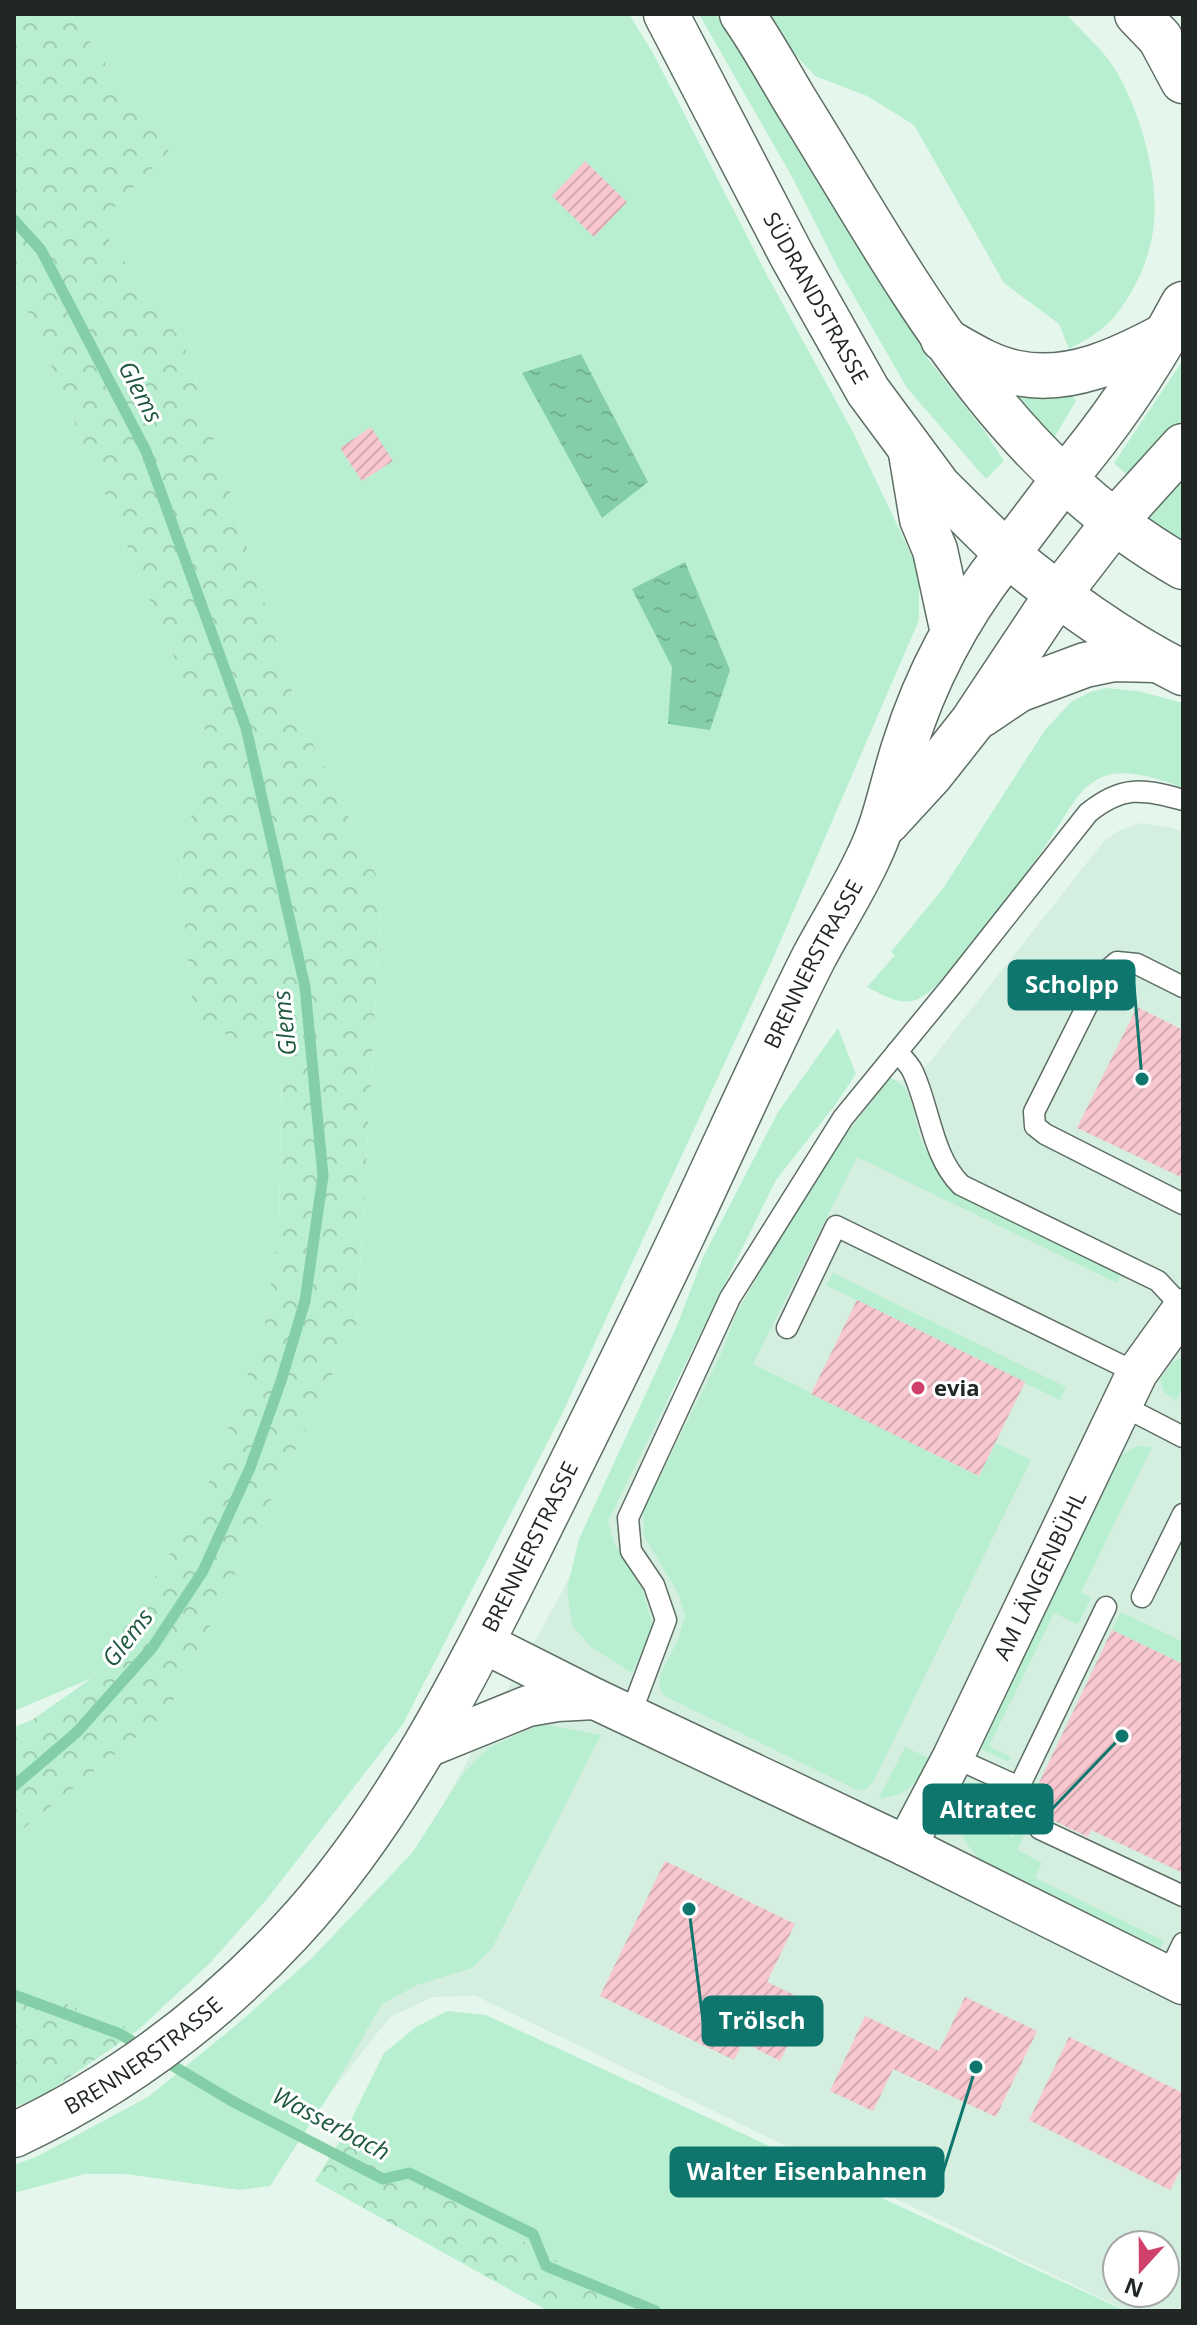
<svg xmlns="http://www.w3.org/2000/svg" width="1197" height="2325" font-family="'Open Sans',sans-serif">
  <style>
    .built { fill: #d4eedf; fill-rule: evenodd }
    .green { fill: #b8efd0 }
    .forest { fill: url(#forest-crowns) }
    .water { fill: url(#water-ripples) }
    .lines { fill: none; stroke-linecap: round; stroke-linejoin: round }
    .stream { stroke: #84cfa7; stroke-width: 11 }
    .building { fill: url(#building-hatch) }
    .lane-casing { stroke: #5e6e64; stroke-width: 23 }
    .street-casing { stroke: #5e6e64; stroke-width: 43 }
    .secondary-casing { stroke: #5e6e64; stroke-width: 47 }
    .primary-casing { stroke: #5e6e64; stroke-width: 47 }
    .highway-casing { stroke: #5e6e64; stroke-width: 47 }
    .lane { stroke: #fff; stroke-width: 20 }
    .street { stroke: #fff; stroke-width: 40 }
    .secondary { stroke: #fff; stroke-width: 44 }
    .primary { stroke: #fff; stroke-width: 44 }
    .highway { stroke: #fff; stroke-width: 44 }
    .poi-dot { fill: #cf416b; stroke: #fff; stroke-width: 3 }
    .labels { text-anchor: middle; stroke-width: 6; stroke-linejoin: round; paint-order: stroke }
    .street-label { font-size: 22px; fill: #212724; stroke: #fff }
    .poi-label { font-size: 22px; font-weight: bold; fill: #212724; stroke: #fff; text-anchor: start }
    .water-label { font-size: 24px; font-style: italic; fill: #1f583e; stroke: #fff }
    .leader { fill: none; stroke: #0f766e; stroke-width: 3 }
    .callout-dot { fill: #0f766e; stroke: #fff; stroke-width: 3 }
    .callout { fill: #0f766e; stroke: #0f766e; stroke-width: 3 }
    .callout-label { font-size: 24px; text-anchor: middle; font-weight: bold; fill: #fff }
  </style>
  <defs>
    <pattern id="forest-crowns" width="20" height="18" patternUnits="userSpaceOnUse" patternTransform="scale(2)"><rect width="20" height="18" fill="#b8efd0"/><path d="M2 6a3 3 0 1 1 6 0M12 15a3 3 0 1 1 6 0" fill="none" stroke="#9ecdb2"/></pattern>
    <pattern id="water-ripples" width="26" height="14" patternUnits="userSpaceOnUse" patternTransform="scale(2)"><rect width="26" height="14" fill="#84cfa7"/><path d="M2 4q2-2 4 0t4 0M15 11q2-2 4 0t4 0" fill="none" stroke="#72b290"/></pattern>
    <pattern id="building-hatch" width="6" height="6" patternUnits="userSpaceOnUse" patternTransform="scale(2)"><rect width="6" height="6" fill="#f8c7cf"/><path d="M-1 1l2-2M0 6l6-6M5 7l2-2" fill="none" stroke="#d4abb2"/></pattern>
  </defs>
  <rect width="100%" height="100%" fill="#e5f7ed"/>
  <path class="built" d="M1141,823L1172,828L1183,833V2311H1128L476,1996L433,1997L390,2017L331,2092L417,1851L557,1601L646,1429L737,1312L794,1211L855,1122L890,1078L900,1081L928,1064L1104,841L1120,830ZM1117,2245H1165V2293H1117Z"/>
  <g class="green">
    <polygon points="70,14 629,14 653,53 769,279 853,432 919,571 919,620 771,963 561,1416 403,1724 267,1899 209,1964 137,2031 14,1984 14,1836 168,1712 357,1323 382,887 300,717 184,345 97,224 169,151"/>
    <polygon points="699,14 716,14 879,276 928,359 986,433 1004,461 986,479 907,388 839,270 791,175"/>
    <path d="M763,14H1066C1083,33 1106,52 1118,74C1141,116 1158,174 1154,222C1152,254 1135,293 1114,317C1102,332 1085,340 1069,349L1059,324L1004,283L914,125L867,96L815,76L782,40Z"/>
    <polygon points="14,279 208,737 179,874 194,1016 282,1063 279,1230 264,1329 201,1504 92,1678 14,1711"/>
    <polygon points="1183,360 1183,419 1128,476 1114,463"/>
    <polygon points="1023,391 1069,391 1076,401 1054,438 1015,402"/>
    <polygon points="1183,468 1183,542 1140,516"/>
    <path d="M1106,688L1138,691L1183,703V788C1161,779 1123,766 1100,778C1077,789 1064,819 1050,839C1030,869 943,997 912,1001C896,1004 881,994 867,987L895,955L891,952L944,887L1045,730L1071,702L1090,692Z"/>
    <polygon points="838,1028 856,1074 835,1105 776,1180 608,1521 614,1543 642,1589 653,1626 632,1673 591,1647 572,1625 567,1589 579,1539 676,1328 704,1255 778,1112"/>
    <path d="M890,1078C917,1087 912,1122 923,1144C932,1163 943,1177 956,1193L1121,1274L1117,1283L857,1157L753,1364L979,1476L996,1443L1031,1460L873,1782L865,1790L855,1789L663,1695L659,1684L661,1673L678,1640L685,1616L678,1593L644,1536L643,1510L723,1350L737,1312L823,1164Z"/>
    <polygon points="833,1273 1066,1387 1060,1400 826,1285"/>
    <polygon points="1183,1357 1183,1386 1176,1401 1164,1392 1160,1379 1173,1362"/>
    <polygon points="1137,1446 1152,1447 1081,1592 1091,1598 1078,1624 1054,1613 989,1746 1012,1758 1007,1761 979,1748 1122,1455"/>
    <polygon points="1121,1612 1183,1642 1183,1664 1112,1630"/>
    <polygon points="542,1724 601,1735 492,1948 472,1968 417,1985 382,2004 331,2092 270,2186 239,2190 126,2174 85,2174 14,2193 14,2165 38,2156 148,2097 235,2026 311,1959 412,1853 463,1774 490,1747"/>
    <path d="M905,1747L931,1759C918,1780 907,1798 879,1798Z"/>
    <path d="M961,1782L981,1792L970,1816L1013,1837L1025,1814L1032,1818L1017,1850L1042,1863L1035,1878L1164,1941L1159,1951L982,1862C956,1833 953,1820 961,1782Z"/>
    <polygon points="447,2011 486,2015 1126,2311 642,2311 343,2136 384,2053 416,2027"/>
    <polygon points="14,2078 42,2096 14,2107"/>
  </g>
  <g class="forest">
    <polygon points="14,14 70,14 169,151 98,224 184,345 300,717 382,887 357,1323 168,1712 14,1836 14,1727 32,1720 92,1678 201,1504 264,1329 279,1230 282,1064 194,1017 179,874 208,737 14,279"/>
    <polygon points="14,1984 137,2031 42,2096 14,2078"/>
    <polygon points="343,2136 642,2311 548,2311 315,2181"/>
  </g>
  <g class="water">
    <polygon points="581,354 648,482 602,518 522,373"/>
    <polygon points="685,562 730,670 710,730 668,724 672,667 632,589"/>
  </g>
  <g class="lines">
    <g class="stream">
      <polyline points="14,220 41,250 146,451 246,728 305,987 323,1176 305,1301 281,1381 250,1468 203,1571 152,1648 77,1732 14,1786"/>
      <polyline points="14,1995 120,2034 142,2047"/>
      <polyline points="160,2058 232,2101 383,2179 409,2173 533,2234 546,2266 656,2311"/>
    </g>
  </g>
  <g class="building">
    <polygon points="585,161 627,202 594,237 552,196"/>
    <polygon points="371,427 393,461 362,481 340,448"/>
    <polygon points="1137,1007 1183,1030 1183,1178 1077,1128"/>
    <polygon points="857,1300 1025,1382 979,1476 811,1394"/>
    <polygon points="1112,1630 1183,1664 1183,1873 1091,1830 1088,1837 1027,1808"/>
    <polygon points="665,1861 795,1924 767,1982 809,2002 780,2061 743,2042 734,2060 600,1996"/>
    <polygon points="965,1997 1037,2031 996,2117 893,2069 873,2111 830,2091 865,2016 939,2051"/>
    <polygon points="1069,2037 1183,2093 1183,2165 1170,2190 1029,2120"/>
  </g>
  <g class="lines">
    <defs>
      <g id="lane">
        <polyline points="1183,987 1137,964 1117,962 1103,974 1034,1112 1035,1126 1045,1134 1183,1204"/>
        <path d="M897,1052C903,1058 910,1065 913,1072C930,1109 932,1156 961,1185L1158,1281L1183,1308"/>
        <polyline points="787,1328 836,1226 1137,1373"/>
        <polyline points="1121,1405 1183,1437"/>
        <polyline points="1142,1597 1183,1514"/>
        <path d="M630,1716L666,1620L654,1585L631,1551L628,1518L730,1298L843,1118L952,985L1088,813C1121,786 1142,788 1183,800"/>
        <polyline points="953,1757 1019,1787 1106,1607"/>
        <polyline points="1040,1829 1183,1896"/>
        <polyline points="1167,1976 1183,1943"/>
      </g>
      <g id="street">
        <polyline points="482,1642 595,1699 906,1846 1183,1984"/>
        <polyline points="422,1749 528,1706 557,1701 595,1699"/>
        <path id="s1" d="M906,1846L953,1757L1137,1373L1183,1309"/>
      </g>
      <g id="secondary">
        <path d="M742,14C763,44 780,76 799,107C907,281 998,462 1183,567"/>
        <polyline points="911,453 922,519 935,550 953,633"/>
        <polyline points="981,715 1018,690 1085,665 1114,659 1156,660"/>
        <polyline points="887,822 932,773 973,721 1048,608 1115,521"/>
        <path id="s2" d="M14,2135C118,2086 212,2016 290,1932C393,1822 465,1677 532,1543C583,1440 634,1338 683,1234C727,1141 768,1048 814,957C832,923 853,891 869,856C886,821 892,784 904,747C926,677 961,611 1007,554L939,487L868,391L792,256L666,14"/>
      </g>
      <path id="primary" d="M1063,480L1007,554C1062,599 1119,641 1183,673"/>
      <g id="highway">
        <polyline points="1137,14 1160,38 1183,81"/>
        <path d="M943,339C966,352 990,368 1017,373C1070,384 1121,359 1166,335"/>
        <path d="M1063,480C1108,427 1150,366 1183,304"/>
        <polyline points="1115,521 1183,446"/>
      </g>
    </defs>
    <use href="#lane" class="lane-casing"/>
    <use href="#street" class="street-casing"/>
    <use href="#secondary" class="secondary-casing"/>
    <use href="#primary" class="primary-casing"/>
    <use href="#highway" class="highway-casing"/>
    <use href="#lane" class="lane"/>
    <use href="#street" class="street"/>
    <use href="#secondary" class="secondary"/>
    <use href="#primary" class="primary"/>
    <use href="#highway" class="highway"/>
  </g>
  <circle class="poi-dot" cx="918" cy="1388" r="8"/>
  <g class="labels">
    <g class="street-label">
      <text transform="translate(816 298) rotate(61)" y="8">SÜDRANDSTRASSE</text>
      <text dy="8" stroke="none"><textPath href="#s2" startOffset="1448">BRENNERSTRASSE</textPath></text>
      <text dy="8" stroke="none"><textPath href="#s2" startOffset="800">BRENNERSTRASSE</textPath></text>
      <text dy="8" stroke="none"><textPath href="#s1" startOffset="302">AM LÄNGENBÜHL</textPath></text>
      <text dy="8" stroke="none"><textPath href="#s2" startOffset="152">BRENNERSTRASSE</textPath></text>
    </g>
    <g class="poi-label">
      <text x="934" y="1396">evia</text>
    </g>
    <g class="water-label">
      <text transform="translate(140 392) rotate(62)" y="8">Glems</text>
      <text transform="translate(285 1023) rotate(-96)" y="8">Glems</text>
      <text transform="translate(128 1638) rotate(-52)" y="8">Glems</text>
      <text transform="translate(331 2124) rotate(28)" y="8">Wasserbach</text>
    </g>
  </g>
  <path class="leader" d="M1142 1079L1134 985M1122 1736L1052 1809M689 1909L703 2021M976 2067L943 2172"/>
  <g class="callout-dot">
    <circle cx="1142" cy="1079" r="8"/>
    <circle cx="1122" cy="1736" r="8"/>
    <circle cx="689" cy="1909" r="8"/>
    <circle cx="976" cy="2067" r="8"/>
  </g>
  <g class="callout">
    <rect x="1009" y="961" width="125" height="48" rx="8"/>
    <rect x="924" y="1785" width="128" height="48" rx="8"/>
    <rect x="703" y="1997" width="119" height="48" rx="8"/>
    <rect x="671" y="2148" width="272" height="48" rx="8"/>
  </g>
  <g class="callout-label">
    <text x="1072" y="993">Scholpp</text>
    <text x="988" y="1818">Altratec</text>
    <text x="762" y="2029">Trölsch</text>
    <text x="807" y="2180">Walter Eisenbahnen</text>
  </g>
  <rect width="1197" height="2325" fill="none" stroke="#212724" stroke-width="32"/>
  <g transform="translate(1141 2269) rotate(201)"><circle r="38" fill="#ffffff" stroke="#a6a9a7" stroke-width="2"/>
  <path d="M0-6L14 30L0 20L-14 30Z" fill="#cf416b"/>
  <text y="-12" font-size="22" font-weight="bold" text-anchor="middle" fill="#212724">N</text>
  </g>
</svg>
